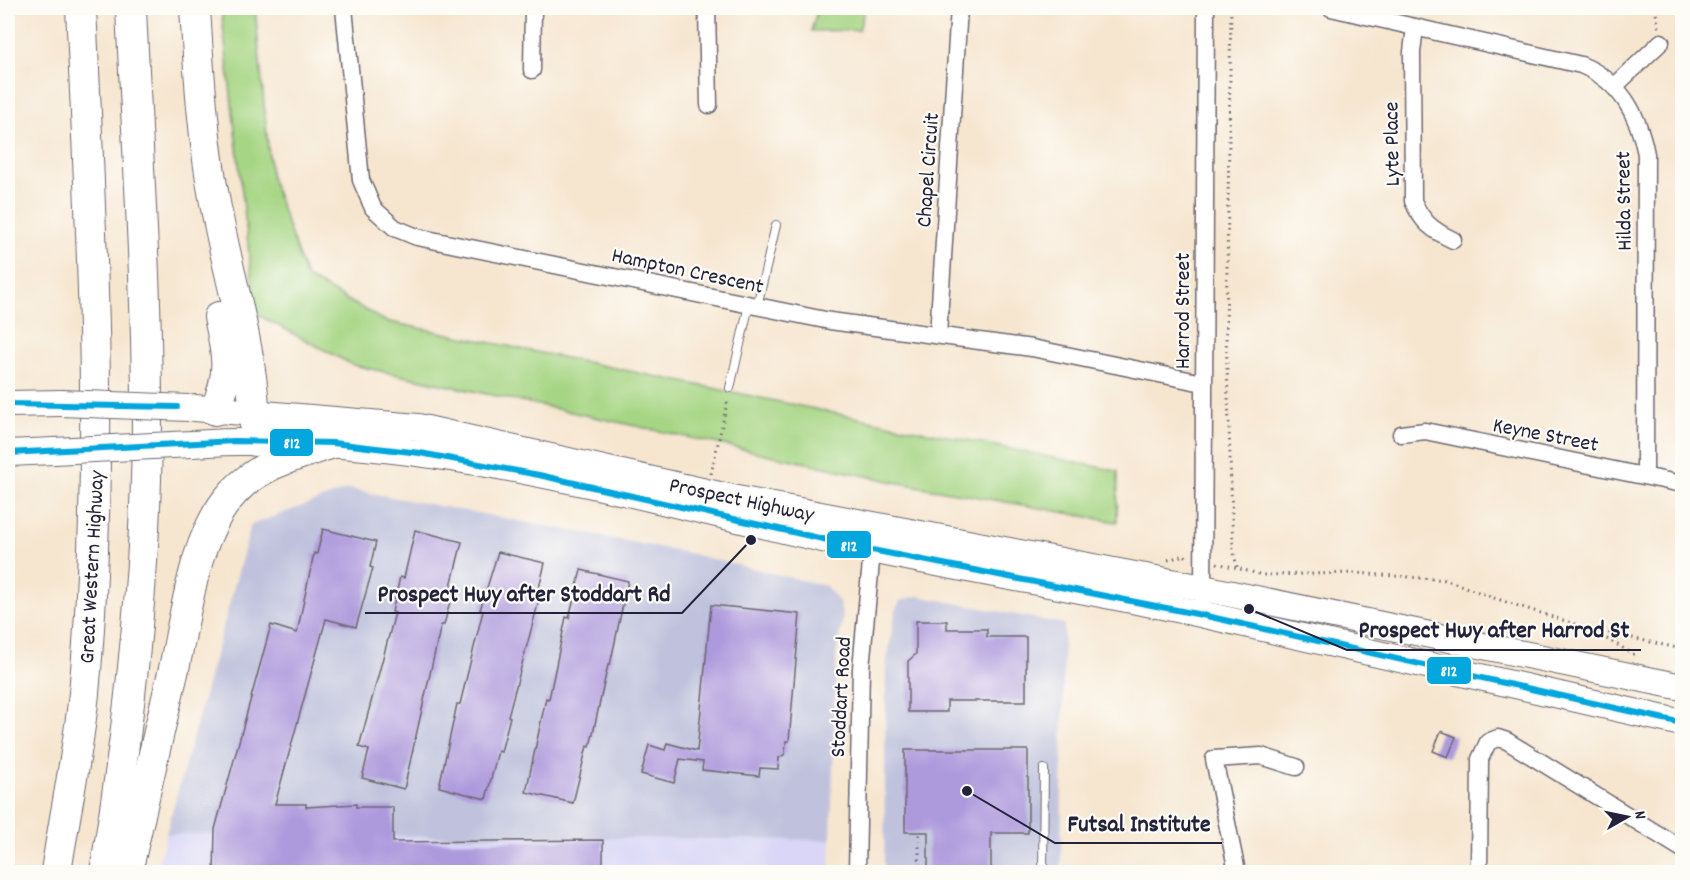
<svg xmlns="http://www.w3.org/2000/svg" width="1690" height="880" font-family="Dekko,sans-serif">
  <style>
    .built { fill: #d9d6f7 }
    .industrial { fill: #c0c2dd }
    .green { fill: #a6d583; stroke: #647c5f; stroke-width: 1.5 }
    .building { fill: #ad9add }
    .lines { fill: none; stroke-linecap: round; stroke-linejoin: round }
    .lane-casing { stroke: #6c676f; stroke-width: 10 }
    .street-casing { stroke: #6c676f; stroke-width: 19 }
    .primary-casing { stroke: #6c676f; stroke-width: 28 }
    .highway-casing { stroke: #6c676f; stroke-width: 32 }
    .path { stroke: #6c676f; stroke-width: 3; stroke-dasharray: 1.5 4.5; stroke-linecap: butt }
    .lane { stroke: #fff; stroke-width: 8 }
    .street { stroke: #fff; stroke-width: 16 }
    .primary { stroke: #fff; stroke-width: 26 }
    .highway { stroke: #fff; stroke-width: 30 }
    .primary-bridge-casing { stroke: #6c676f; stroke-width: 28; stroke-linecap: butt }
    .primary-bridge { stroke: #fff; stroke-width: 26 }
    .bus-1-casing { stroke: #fdfcf7; stroke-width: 10 }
    .bus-1 { stroke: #03a6dd; stroke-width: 6 }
    .labels { text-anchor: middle; stroke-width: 4.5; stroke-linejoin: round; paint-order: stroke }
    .street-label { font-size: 22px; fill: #22223b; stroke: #fdfcf7 }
    .leader { fill: none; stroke: #22223b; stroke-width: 2 }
    .callout-dot { fill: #22223b; stroke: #fdfcf7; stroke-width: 2 }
    .callout-label { font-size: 24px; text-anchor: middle; font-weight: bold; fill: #22223b; stroke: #fdfcf7; stroke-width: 4.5; stroke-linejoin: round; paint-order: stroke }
    .line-badge { stroke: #fdfcf7; stroke-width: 2 }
    .badge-label { font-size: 16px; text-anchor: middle; font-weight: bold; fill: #fff }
  </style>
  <rect width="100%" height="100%" fill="#fdfcf7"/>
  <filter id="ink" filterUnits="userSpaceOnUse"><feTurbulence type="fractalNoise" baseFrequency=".0167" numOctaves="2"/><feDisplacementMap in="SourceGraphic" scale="12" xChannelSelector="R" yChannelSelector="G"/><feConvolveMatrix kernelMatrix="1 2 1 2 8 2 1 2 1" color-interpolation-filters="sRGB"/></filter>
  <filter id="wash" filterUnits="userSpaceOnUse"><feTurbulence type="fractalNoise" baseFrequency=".008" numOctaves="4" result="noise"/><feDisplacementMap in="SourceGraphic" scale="24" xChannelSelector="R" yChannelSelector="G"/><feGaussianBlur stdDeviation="1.35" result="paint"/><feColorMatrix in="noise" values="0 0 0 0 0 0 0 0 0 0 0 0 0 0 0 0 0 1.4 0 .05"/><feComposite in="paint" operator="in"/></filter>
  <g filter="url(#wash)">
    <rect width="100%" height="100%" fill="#f6e6d0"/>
    <polygon class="built" points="166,834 831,840 830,872 156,872"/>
    <g class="industrial">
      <polygon points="349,489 679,551 826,586 839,602 843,618 836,654 831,840 166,834 251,525"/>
      <polygon points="918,596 1064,624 1061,872 884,872 886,666 895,612 900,601"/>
    </g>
    <g class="green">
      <polygon points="221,8 255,8 271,178 306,277 385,321 1118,471 1117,522 894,482 353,365 256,314"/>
      <polygon points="818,8 865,8 859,30 811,31"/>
    </g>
    <g id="blocks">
      <g class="building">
        <polygon points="323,529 376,542 370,567 373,568 356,627 326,619 275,804 306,804 306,807 356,804 356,807 393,807 393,842 603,840 603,873 214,873 215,829 271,625 297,633 314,553 317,554"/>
        <polygon points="415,530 462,542 450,590 453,590 444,625 441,625 404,789 362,778 369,750 359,747 395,613 392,612 400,577 404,578"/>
        <polygon points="498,552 545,563 539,588 542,589 508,716 510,717 501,752 498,751 486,799 439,787 457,704 460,704 483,611 480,610"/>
        <polygon points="581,570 628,581 610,665 608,665 590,747 587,746 573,803 526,792 546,698 549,699 566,617 569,618"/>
        <polygon points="711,605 800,614 789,741 786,741 785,754 779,758 778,769 760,768 759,776 702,770 703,762 680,759 674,783 641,774 649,745 665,750 667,743 697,751"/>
        <polygon points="916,621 947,621 947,629 987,629 987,637 1026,637 1026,701 947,701 947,712 908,712 908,661 916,654"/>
        <polygon points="1441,731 1456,737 1448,757 1433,751"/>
        <polygon points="905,750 1028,750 1028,833 991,833 991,873 928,873 928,832 905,832"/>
      </g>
    </g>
  </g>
  <g filter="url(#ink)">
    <use href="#blocks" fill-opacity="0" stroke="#6c676f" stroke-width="1.5"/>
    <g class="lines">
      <defs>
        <g id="lane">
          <polyline points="757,306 776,225"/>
          <polyline points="730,388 749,305"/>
          <polyline points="1043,872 1044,769"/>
        </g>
        <g id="street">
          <polyline points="344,8 361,180 373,208 395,228 417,237 830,321 1032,348 1203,383"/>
          <polyline points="707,8 709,105"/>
          <path d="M1331,8L1581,65C1620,81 1638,113 1646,154L1645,475"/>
          <path d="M1415,27L1412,52L1413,201C1422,222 1432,230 1453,240"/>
          <polyline points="532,70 533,8"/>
          <polyline points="1615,86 1661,42"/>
          <polyline points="938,335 959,8"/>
          <polyline points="1401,434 1425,431 1682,484"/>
          <polyline points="1203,598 1206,8"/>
          <polyline points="857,872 861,668 873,541"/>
          <polyline points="1237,872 1214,759 1261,756 1296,767"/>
          <polyline points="1479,872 1480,759 1488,742 1498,738 1507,741 1682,849"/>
        </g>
        <g id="primary">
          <polyline points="8,404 61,403"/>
          <polyline points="195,408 418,427 737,499 1203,588 1682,687"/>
          <path d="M192,444C416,428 636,498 853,546C970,571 1089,590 1205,615C1365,650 1523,687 1682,723"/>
          <polyline points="8,453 54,451"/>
        </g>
        <g id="highway">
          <path d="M195,8C199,74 203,142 216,208C230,284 257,363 255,441"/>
          <path d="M215,410C232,374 227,354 219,317"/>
          <path d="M56,872C65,813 78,753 84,693C105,465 92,236 81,8"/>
          <path d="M105,872C130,722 147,569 147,416C147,280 137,144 131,8"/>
          <path d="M127,872C142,806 157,739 173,673C186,616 193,536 233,493C260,463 297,456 333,443"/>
        </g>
      </defs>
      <use href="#lane" class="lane-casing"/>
      <use href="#street" class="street-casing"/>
      <use href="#primary" class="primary-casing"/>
      <use href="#highway" class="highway-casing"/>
      <g class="path">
        <polyline points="1231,8 1226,334 1233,549 1237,567"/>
        <polyline points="1655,8 1659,29"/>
        <polyline points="711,474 728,399"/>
        <polyline points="1168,560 1184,555 1187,557"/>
        <polyline points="1217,563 1263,575 1356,573 1447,580 1494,598 1587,628 1682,649"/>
        <polyline points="1591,630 1635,655"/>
        <polyline points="919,872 919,832"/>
      </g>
      <use href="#lane" class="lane"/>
      <use href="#street" class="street"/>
      <use href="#primary" class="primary"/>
      <use href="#highway" class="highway"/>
      <defs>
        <g id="primary-bridge">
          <polyline points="61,403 189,408"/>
          <polyline points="54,451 192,444"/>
        </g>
      </defs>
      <use href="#primary-bridge" class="primary-bridge-casing"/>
      <use href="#primary-bridge" class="primary-bridge"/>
      <defs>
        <g id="bus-1">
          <polyline points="8,404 177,407"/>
          <polyline points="8,453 234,441 333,443 420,453 539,475 872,550 1202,615 1682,723"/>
        </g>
      </defs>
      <use href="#bus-1" class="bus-1-casing"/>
      <use href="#bus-1" class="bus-1"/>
    </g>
  </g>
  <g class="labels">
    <g class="street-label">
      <text transform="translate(1390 144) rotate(-91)" y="8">Lyte Place</text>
      <text transform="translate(926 170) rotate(-86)" y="8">Chapel Circuit</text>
      <text transform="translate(1622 201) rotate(-91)" y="8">Hilda Street</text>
      <text transform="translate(688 269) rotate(12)" y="8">Hampton Crescent</text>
      <text transform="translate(1181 311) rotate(-90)" y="8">Harrod Street</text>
      <text transform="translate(1546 433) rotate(11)" y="8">Keyne Street</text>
      <text transform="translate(742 498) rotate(12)" y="8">Prospect Highway</text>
      <text transform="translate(90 567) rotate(-87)" y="8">Great Western Highway</text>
      <text transform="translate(839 697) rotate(-87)" y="8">Stoddart Road</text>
    </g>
  </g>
  <path class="leader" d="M751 540L682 613H365M1249 609L1347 650H1641M967 791L1055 843H1222"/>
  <g class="callout-dot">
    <circle cx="751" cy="540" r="6"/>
    <circle cx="1249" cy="609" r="6"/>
    <circle cx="967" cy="791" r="6"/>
  </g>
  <g class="callout-label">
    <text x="524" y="601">Prospect Hwy after Stoddart Rd</text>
    <text x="1494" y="637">Prospect Hwy after Harrod St</text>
    <text x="1139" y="831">Futsal Institute</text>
  </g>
  <g class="line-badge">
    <rect x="269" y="428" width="45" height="29" rx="6" fill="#03a6dd"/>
    <rect x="826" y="530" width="46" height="29" rx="6" fill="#03a6dd"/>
    <rect x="1426" y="656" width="46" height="29" rx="6" fill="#03a6dd"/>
  </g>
  <g class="badge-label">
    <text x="292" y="448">812</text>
    <text x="849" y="551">812</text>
    <text x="1449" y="676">812</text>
  </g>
  <rect width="1690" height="880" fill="none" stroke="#fdfcf7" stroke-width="30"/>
  <g transform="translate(1627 817) rotate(81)" stroke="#fdfcf7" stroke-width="4.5" paint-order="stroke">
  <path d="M0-4.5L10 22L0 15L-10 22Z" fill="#22223b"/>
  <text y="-9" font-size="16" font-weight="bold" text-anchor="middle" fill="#22223b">N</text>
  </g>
</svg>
